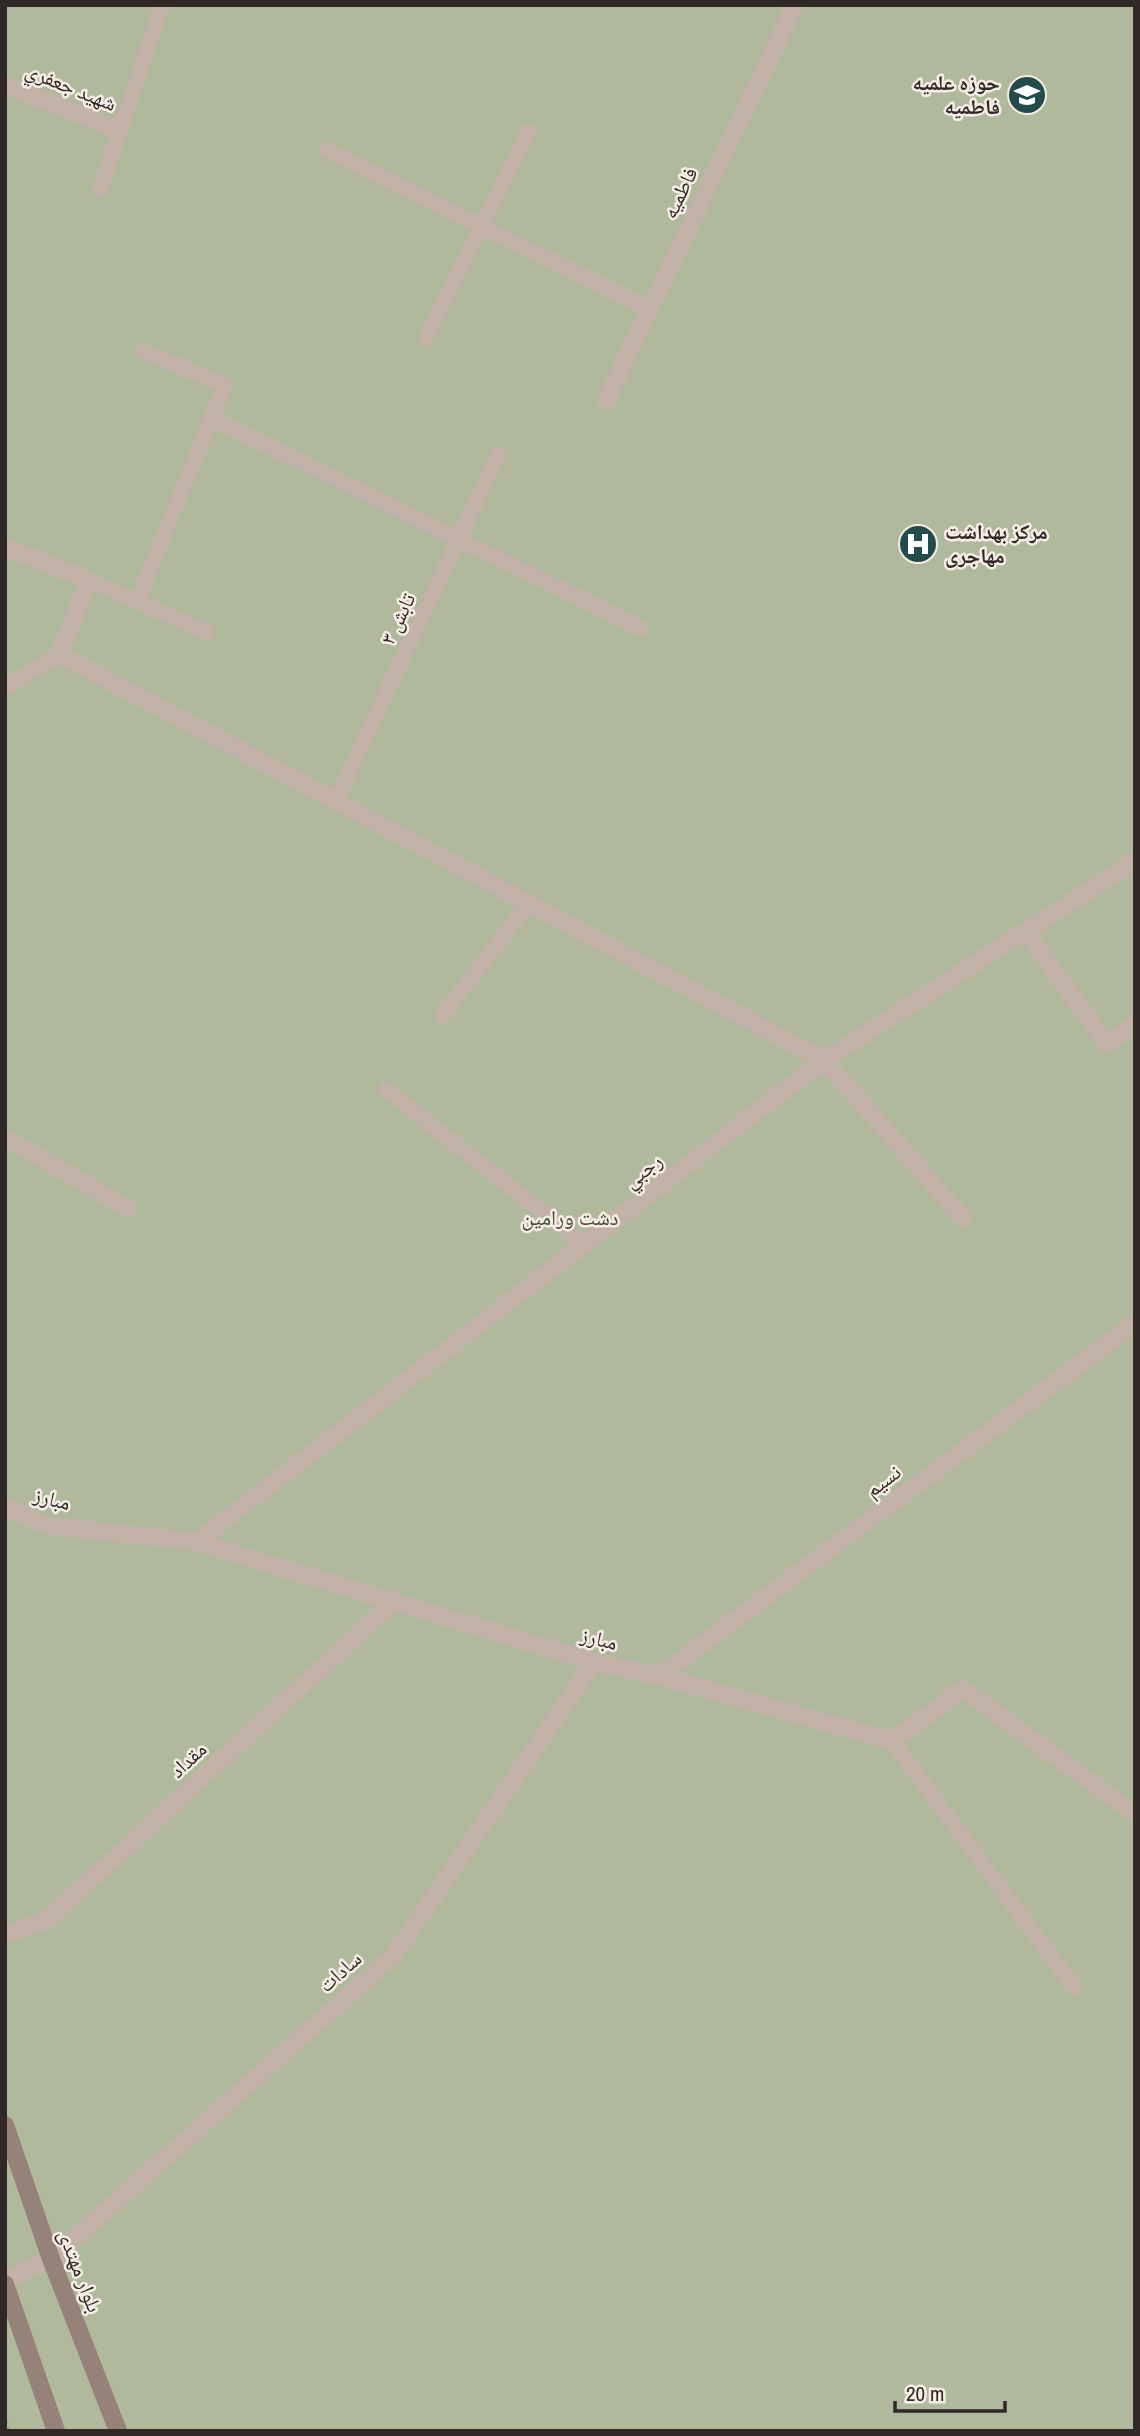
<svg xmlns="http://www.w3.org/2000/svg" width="1140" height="2436" font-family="'Archivo Narrow','Noto Naskh Arabic',sans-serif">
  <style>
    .green { fill: #b1b99c }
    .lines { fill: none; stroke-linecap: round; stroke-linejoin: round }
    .path { stroke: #ae9c92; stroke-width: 4.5; stroke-dasharray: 3.5 3.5; stroke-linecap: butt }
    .service { stroke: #c3b2a7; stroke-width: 16 }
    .minor { stroke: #c3b2a7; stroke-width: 18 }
    .tertiary { stroke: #c3b2a7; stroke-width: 18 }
    .secondary { stroke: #968279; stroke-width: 18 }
    .labels { text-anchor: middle; stroke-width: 5; stroke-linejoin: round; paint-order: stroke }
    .poi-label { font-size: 21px; font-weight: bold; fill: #312926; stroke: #f5ede5; text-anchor: end }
    .street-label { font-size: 21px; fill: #312926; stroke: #f5ede5 }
    .park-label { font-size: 21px; fill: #424b2e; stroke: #f5ede5 }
  </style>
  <rect width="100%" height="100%" fill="#ede2d9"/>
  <rect class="green" x="5" y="5" width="1130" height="2426"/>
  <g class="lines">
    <polyline class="path" points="5,2421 9,2431"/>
    <g class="service">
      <polyline points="327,150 650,309"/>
      <polyline points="100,190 162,5"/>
      <polyline points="426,338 529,131"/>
      <polyline points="212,418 640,628"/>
      <polyline points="89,580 207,632"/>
      <polyline points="137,602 225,385 143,351"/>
      <polyline points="5,687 59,654"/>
      <polyline points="336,800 498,455"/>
      <polyline points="442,1016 529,903"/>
      <polyline points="385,1089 585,1245"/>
      <polyline points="892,1741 1074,1987"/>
    </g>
    <g class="minor">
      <polyline points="5,85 120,131"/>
      <polyline points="606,401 795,5"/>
      <polyline points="5,547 89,580 59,654 824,1060 963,1218"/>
      <polyline points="1025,931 1107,1044 1135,1024"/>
      <polyline points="5,1137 127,1208"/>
      <polyline points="5,1507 46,1525 196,1542 594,1662 659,1676 892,1741 963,1689 1135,1814"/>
      <polyline points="196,1542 824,1060 1135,861"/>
      <polyline points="659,1676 1135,1323"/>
      <polyline points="5,1935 48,1919 392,1603"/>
      <polyline points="51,2259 394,1955 594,1662"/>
    </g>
    <polyline class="tertiary" points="5,2279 51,2259"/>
    <g class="secondary">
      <polyline points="5,2125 51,2259 118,2431"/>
      <polyline points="5,2284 56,2431"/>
    </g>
  </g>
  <defs>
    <symbol id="university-disc" viewBox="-11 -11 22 22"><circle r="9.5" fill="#224b4c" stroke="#f5ede5"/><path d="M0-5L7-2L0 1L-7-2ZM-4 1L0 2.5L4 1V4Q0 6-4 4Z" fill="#fff"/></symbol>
    <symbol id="hospital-disc" viewBox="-11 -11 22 22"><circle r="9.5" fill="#224b4c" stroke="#f5ede5"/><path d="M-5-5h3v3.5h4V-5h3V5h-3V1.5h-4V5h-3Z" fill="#fff"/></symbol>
  </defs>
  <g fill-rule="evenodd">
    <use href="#university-disc" x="1005" y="73" width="44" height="44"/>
    <use href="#hospital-disc" x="896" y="522" width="44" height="44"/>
  </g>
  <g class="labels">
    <g class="poi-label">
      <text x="1000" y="90">حوزه علمیه<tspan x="1000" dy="24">فاطمیه</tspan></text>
      <text x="945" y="539" text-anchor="start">مرکز بهداشت<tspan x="945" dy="24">مهاجری</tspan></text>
    </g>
    <g class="street-label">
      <text transform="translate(71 87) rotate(22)" y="7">شهيد جعفري</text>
      <text transform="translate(680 193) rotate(-64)" y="7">فاطميه</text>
      <text transform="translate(398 619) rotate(-65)" y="7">تابش ۳</text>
      <text transform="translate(643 1171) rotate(-38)" y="7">رجبي</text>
      <text transform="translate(883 1481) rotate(-37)" y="7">نسيم</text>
      <text transform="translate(52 1499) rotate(15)" y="7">مبارز</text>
      <text transform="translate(599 1639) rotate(14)" y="7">مبارز</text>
      <text transform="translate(188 1760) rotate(-43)" y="7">مقداد</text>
      <text transform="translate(340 1972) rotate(-42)" y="7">سادات</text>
      <text transform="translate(80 2271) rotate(69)" y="7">بلوار مهتدی</text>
    </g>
    <g class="park-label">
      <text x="570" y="1225">دشت ورامین</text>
    </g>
  </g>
  <rect width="1140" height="2436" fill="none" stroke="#312926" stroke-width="14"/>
  <path d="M895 2401v10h110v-10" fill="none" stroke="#312926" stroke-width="3.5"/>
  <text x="906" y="2401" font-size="21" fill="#312926" stroke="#f5ede5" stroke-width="5" paint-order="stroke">20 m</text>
</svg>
